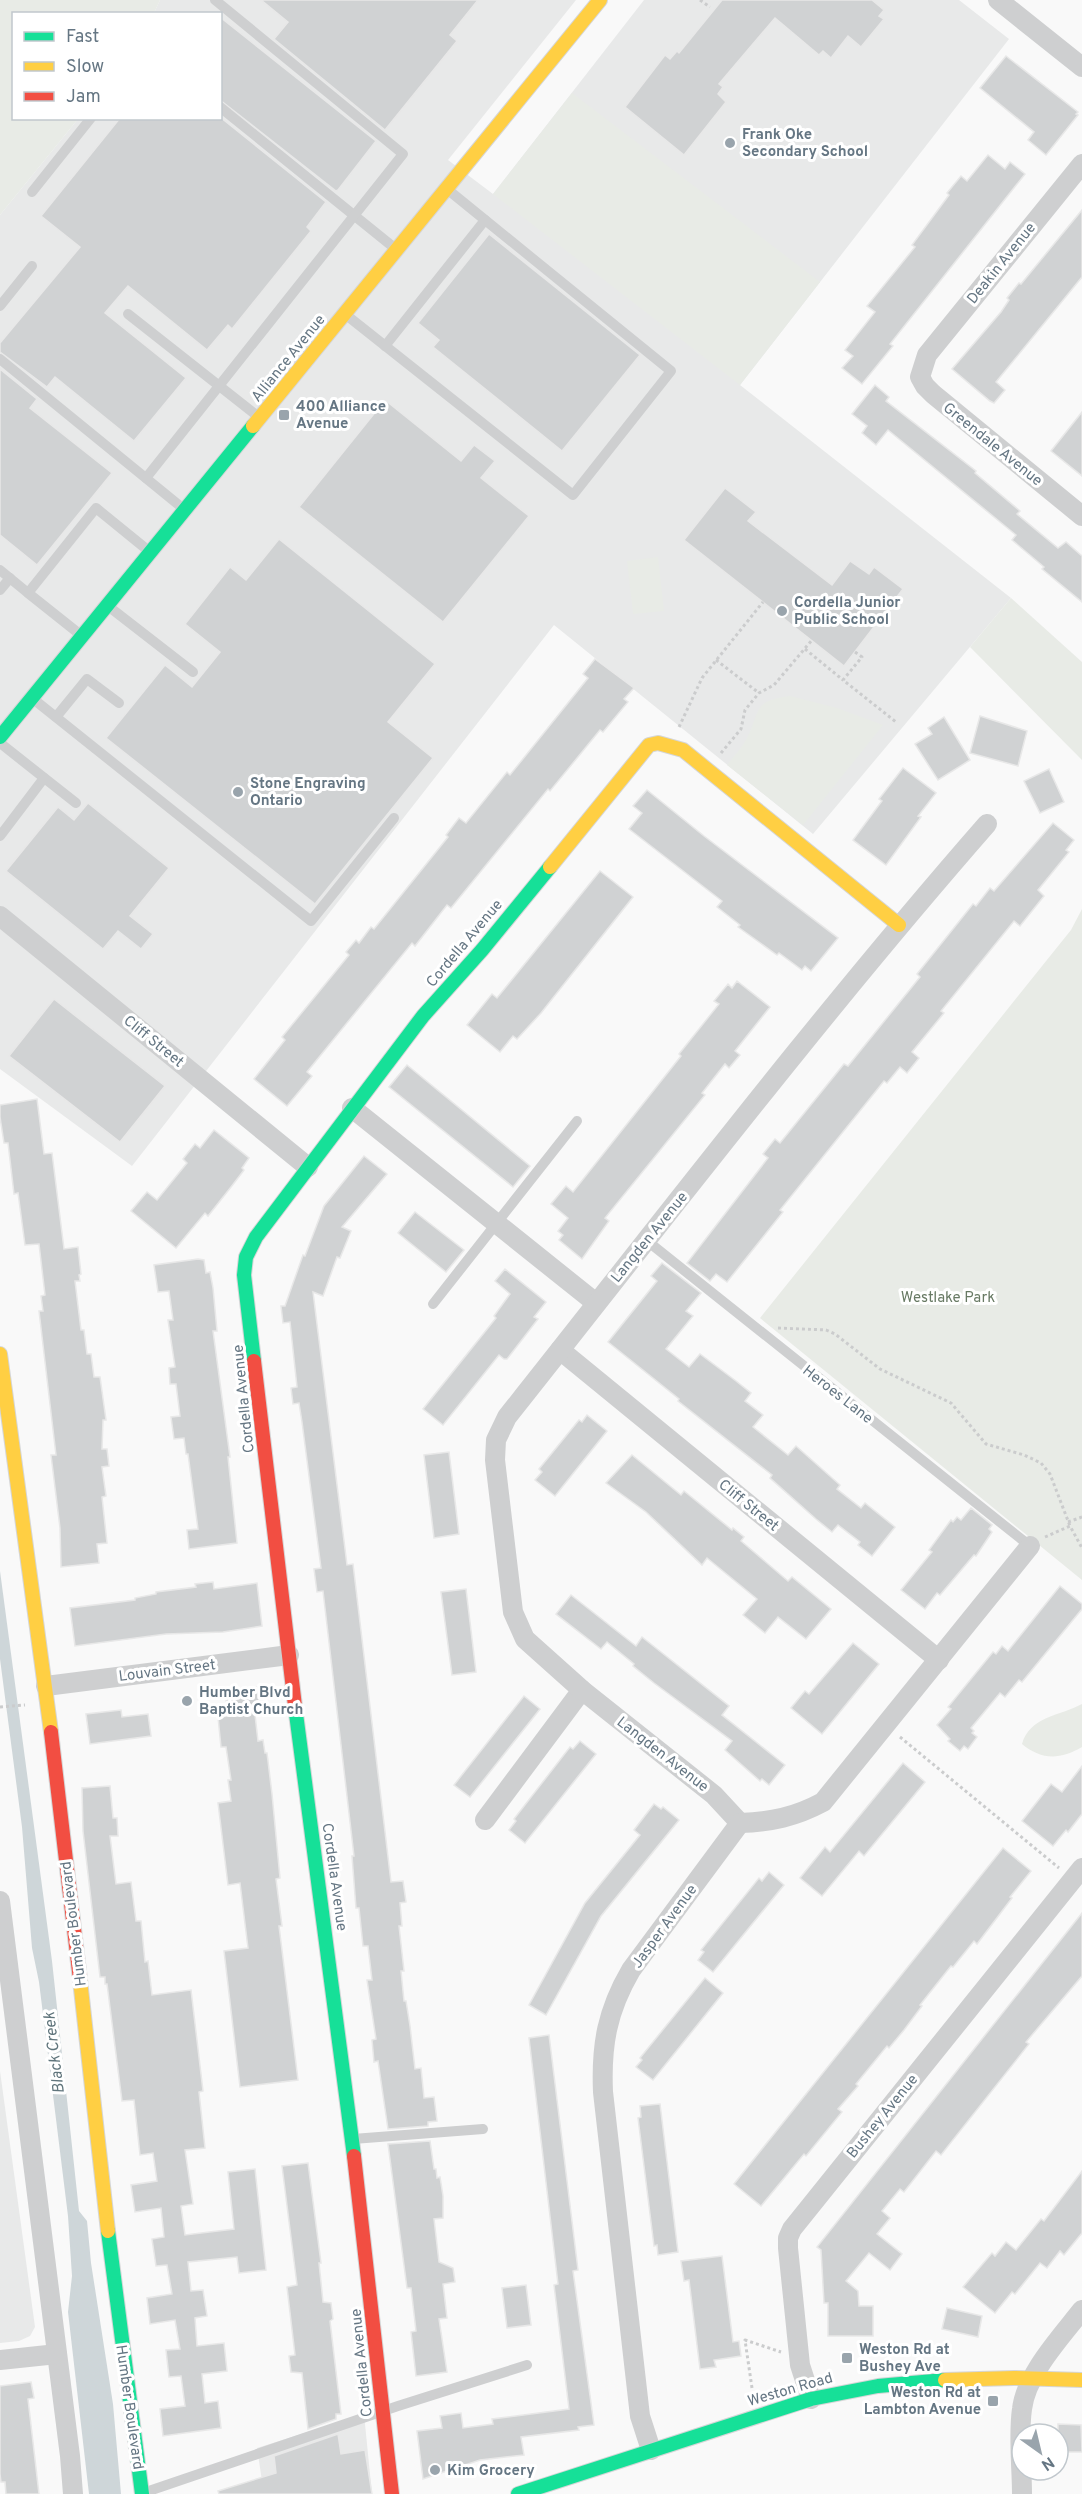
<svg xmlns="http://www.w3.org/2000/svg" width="1082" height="2494" font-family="Overpass,sans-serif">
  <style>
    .built { fill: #e8e9e9 }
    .green { fill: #e8ebe6 }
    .water { fill: #ced6d9 }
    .building { fill: #d0d2d3; stroke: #e8e8e8; stroke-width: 1.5 }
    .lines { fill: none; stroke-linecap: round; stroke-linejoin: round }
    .fast-casing { stroke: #d5d6d7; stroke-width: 16 }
    .slow-casing { stroke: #d5d6d7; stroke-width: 16 }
    .jam-casing { stroke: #d5d6d7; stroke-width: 16 }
    .path { stroke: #cbcccd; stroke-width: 3; stroke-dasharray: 3 3; stroke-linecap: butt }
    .lane { stroke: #cecfd0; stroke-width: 10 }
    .street { stroke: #cecfd0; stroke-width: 20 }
    .fast { stroke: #16e098; stroke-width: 14 }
    .slow { stroke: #ffcf43; stroke-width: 14 }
    .jam { stroke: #f24e42; stroke-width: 14 }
    .poi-dot { fill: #99a4ac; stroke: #fff; stroke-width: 2 }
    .labels { text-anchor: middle; stroke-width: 6; stroke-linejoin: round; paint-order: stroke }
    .poi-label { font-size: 15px; font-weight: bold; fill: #657683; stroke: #fff; text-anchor: start }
    .street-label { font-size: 15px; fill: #657683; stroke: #fff }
    .park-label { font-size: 15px; fill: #687a64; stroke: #fff }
    .water-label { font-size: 16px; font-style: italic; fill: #60757c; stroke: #fff }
  </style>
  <rect width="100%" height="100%" fill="#f9f9f9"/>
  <g class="built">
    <polygon points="160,0 576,0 448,160 493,194 644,0 959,0 1009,39 740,385 1011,598 813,834 554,625 132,1166 0,1069 0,215 78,119 220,118 220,14 154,13"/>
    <polygon points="0,2071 35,2327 30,2336 19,2341 0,2343"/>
    <polygon points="364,2414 372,2494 264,2494 257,2448"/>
  </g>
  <g class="green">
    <polygon points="0,0 160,0 154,13 14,14 14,118 78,119 0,215"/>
    <polygon points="572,93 820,282 740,385 493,194"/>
    <polygon points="658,557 664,611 633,614 627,561"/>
    <polygon points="1011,598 1082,662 1082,760 970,647"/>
    <path d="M790,696L837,708L883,725L803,825L727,765C734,756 742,748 747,738C761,710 752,701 790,696Z"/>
    <polygon points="1082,909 1082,1580 760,1318 1071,930"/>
    <path d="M1082,1704V1747C1060,1760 1041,1760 1022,1744C1030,1716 1060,1716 1082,1704Z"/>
  </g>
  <polygon class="water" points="0,1571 52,1961 79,2211 87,2221 91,2263 113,2404 121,2494 89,2494 68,2312 72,2276 68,2216 39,1982 32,1948 22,1827 0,1659"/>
  <g class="building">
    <polygon points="261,0 478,0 450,35 457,41 385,130 274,39 288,22"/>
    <polygon points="722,0 872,0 884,10 879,16 884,19 861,47 848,36 831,58 823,51 819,55 775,18 719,84 723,87 718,94 726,102 684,155 625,107 665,55 670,59 677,51 679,53"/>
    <polygon points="220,17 376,141 338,190 336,191 220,100"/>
    <polygon points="1006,56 1078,112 1076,114 1078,115 1046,155 1028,140 1034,132 980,88"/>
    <polygon points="220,117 326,202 307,227 311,231 232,329 228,325 207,350 128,286 105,313 186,378 134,441 55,377 47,387 0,352 0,343 80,247 41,216 120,118"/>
    <polygon points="988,155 1005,169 1010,162 1025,174 890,344 893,346 862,384 842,368 853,356 845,350 875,312 867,306 915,247 912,245 949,195 947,193 961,176 967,181"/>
    <polygon points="1082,210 1082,277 996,382 1005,390 994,403 990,401 952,369 1001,312 1009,300 1007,298 1019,283 1021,284"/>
    <polygon points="489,234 640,355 562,451 433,347 439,340 418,323"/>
    <polygon points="0,369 37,399 30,408 112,473 37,565 0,535"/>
    <polygon points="875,385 889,397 886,401 976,471 975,473 1020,511 1017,514 1058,548 1066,542 1082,556 1082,602 1042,569 1044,567 1012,540 1016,535 888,430 876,445 862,433 867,426 852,414"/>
    <polygon points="385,400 461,461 474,445 495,461 481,478 529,516 443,622 299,507"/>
    <polygon points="1082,412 1082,476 1051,451"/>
    <polygon points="725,488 756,512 748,521 832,585 850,561 869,574 874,567 903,589 844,666 684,540"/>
    <polygon points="279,539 435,664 388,722 433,758 315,904 106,738 165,665 192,687 220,652 185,624 230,567 246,580"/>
    <polygon points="595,659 634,688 624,699 628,702 603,732 600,730 550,791 548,789 451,908 447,905 415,946 412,943 307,1072 312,1076 287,1106 254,1079 285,1040 282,1037 349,955 346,952 356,940 359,943 371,927 374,929 448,837 446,835 459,818 466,823 507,772 510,775 588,678 583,674"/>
    <polygon points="980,716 1027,731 1018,766 970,753"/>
    <polygon points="944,717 970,760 938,780 915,744 932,734 928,728"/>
    <polygon points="903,768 936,793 918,816 921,817 886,865 853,840 882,801 879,799"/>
    <polygon points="1049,769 1064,802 1040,813 1024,781"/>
    <polygon points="647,790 704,836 838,938 811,971 805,966 802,970 779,953 777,955 738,927 740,925 717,907 722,901 629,829 642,813 633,806"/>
    <polygon points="88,803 169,868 130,916 153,934 141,949 118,931 103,949 6,871 58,807 74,820"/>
    <polygon points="1053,823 1074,840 1066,850 1069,852 1038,890 1044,896 1020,926 1014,921 941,1011 944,1013 912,1052 919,1058 907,1073 900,1067 887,1083 884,1081 780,1210 783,1212 727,1282 716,1274 710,1281 687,1263 768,1158 763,1154 775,1139 780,1143 844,1064 848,1066 920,977 917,974 973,904 976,906 990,888 994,891"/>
    <polygon points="600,871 633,897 541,1013 517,1039 513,1036 500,1052 467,1025 492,994 497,998"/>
    <polygon points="737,981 770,1007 735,1051 740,1055 729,1068 725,1064 702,1093 705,1095 605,1218 609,1221 582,1259 559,1240 563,1235 558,1231 568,1218 551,1204 566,1186 573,1192 681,1056 679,1054 719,1004 714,1001 728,984 732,988"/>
    <polygon points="54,999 165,1086 120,1142 9,1056"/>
    <polygon points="407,1065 530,1166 513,1187 389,1087"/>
    <polygon points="37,1099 44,1154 52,1153 64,1249 78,1247 81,1274 79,1275 80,1281 75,1281 81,1330 84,1330 87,1354 91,1354 94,1377 100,1377 106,1420 103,1420 102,1449 107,1449 109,1466 102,1467 106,1496 102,1497 107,1543 97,1544 99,1563 61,1567 60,1528 51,1455 56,1455 39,1311 43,1311 41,1296 45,1295 39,1244 25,1245 18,1193 14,1194 8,1143 4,1143 0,1117 0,1105"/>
    <polygon points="214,1130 249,1158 242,1168 244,1170 231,1187 208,1216 205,1213 176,1248 131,1211 147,1192 157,1200 187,1163 183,1159 195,1144 200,1148"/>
    <polygon points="364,1156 387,1174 342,1227 351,1231 340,1258 337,1257 323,1296 313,1292 347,1565 353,1564 391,1882 403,1881 406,1902 400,1903 402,1926 399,1926 404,1971 401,1971 404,2001 406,2001 410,2026 415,2069 421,2068 424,2098 434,2097 437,2121 428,2122 428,2126 388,2129 378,2061 374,2062 372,2040 376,2039 367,1980 372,1980 368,1946 363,1946 359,1908 356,1908 352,1856 354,1856 323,1591 317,1592 314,1569 321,1568 302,1422 299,1403 293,1404 291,1388 297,1387 290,1322 283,1323 281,1306 285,1306 303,1255 305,1256 324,1206"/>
    <polygon points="415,1212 464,1250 446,1272 398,1233"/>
    <polygon points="198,1259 204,1260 206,1273 210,1272 213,1288 217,1331 213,1331 230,1457 228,1457 237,1543 189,1549 187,1530 198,1529 188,1454 186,1454 184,1438 174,1439 171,1417 180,1416 176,1384 170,1384 169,1368 175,1367 168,1320 173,1320 169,1291 158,1292 154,1265"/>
    <polygon points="662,1263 701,1293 686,1311 693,1316 666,1349 689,1367 700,1354 736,1381 751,1393 745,1401 763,1415 753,1427 788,1455 796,1446 840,1485 837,1489 861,1508 865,1503 895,1527 872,1556 858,1545 860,1542 838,1525 832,1532 816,1519 770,1478 772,1475 678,1401 679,1399 608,1342 657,1281 651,1276"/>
    <polygon points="505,1269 546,1302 534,1317 538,1319 507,1359 504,1359 499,1355 443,1425 423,1409 496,1318 494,1316 510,1294 495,1281"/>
    <polygon points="587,1415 607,1431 555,1496 535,1480 542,1472 539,1469 579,1420 582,1422"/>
    <polygon points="449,1452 459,1534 434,1538 424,1455"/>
    <polygon points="632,1455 681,1495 684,1491 732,1530 733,1528 744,1537 741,1541 788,1581 792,1577 831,1609 806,1639 778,1617 765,1633 743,1615 757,1599 707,1558 702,1565 646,1512 606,1483"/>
    <polygon points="971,1508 992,1525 989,1529 992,1532 976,1556 974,1555 940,1595 937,1593 925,1609 901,1590 932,1552 929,1550 951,1520 953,1522 957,1517 961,1520"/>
    <polygon points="213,1582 214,1589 257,1583 262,1626 223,1632 166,1634 75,1646 70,1608 135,1600 135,1598 156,1594 156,1592 196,1587 195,1584"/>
    <polygon points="1060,1586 1082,1604 1082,1609 1022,1682 1019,1680 1005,1697 1000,1693 971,1728 974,1731 972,1733 977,1737 968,1749 964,1746 960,1751 948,1741 950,1739 937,1725 951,1709 948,1707 993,1652 996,1654 1002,1646 1008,1651"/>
    <polygon points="466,1589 476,1672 452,1675 441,1592"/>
    <polygon points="571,1595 636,1646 642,1637 729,1706 722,1715 785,1765 769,1785 762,1779 760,1781 725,1750 732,1741 654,1683 633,1666 634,1664 607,1642 601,1649 556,1614"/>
    <polygon points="853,1643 879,1664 822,1734 791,1708 805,1691 809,1694"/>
    <polygon points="259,1687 260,1705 254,1706 258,1741 263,1740 265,1753 267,1753 272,1794 280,1878 276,1879 282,1926 279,1926 298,2080 240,2087 224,1951 248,1948 240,1883 228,1885 218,1803 231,1801 228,1780 231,1780 226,1747 221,1747 218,1717 228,1716 225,1690"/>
    <polygon points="524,1696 540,1709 470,1797 454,1785"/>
    <polygon points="121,1710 122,1717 148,1714 151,1736 90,1744 86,1714"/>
    <polygon points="580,1741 596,1754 525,1843 509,1830 516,1821 514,1819 570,1747 573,1749"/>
    <polygon points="903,1763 925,1782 864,1856 859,1851 822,1896 800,1878 825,1847 830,1852"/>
    <polygon points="1082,1766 1082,1814 1068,1832 1066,1830 1053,1846 1022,1821 1051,1784 1062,1792"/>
    <polygon points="110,1786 113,1818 117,1818 118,1836 110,1836 116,1884 131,1882 136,1921 141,1921 145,1962 148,1961 152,1995 191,1990 203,2091 199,2092 205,2148 185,2150 193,2204 181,2206 185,2235 234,2229 228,2172 255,2169 266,2270 239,2273 237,2257 188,2262 191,2291 203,2290 207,2316 195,2318 197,2346 224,2343 227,2371 202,2374 205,2403 218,2401 221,2428 163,2436 160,2409 185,2406 181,2376 169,2377 166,2350 180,2349 175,2320 150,2324 147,2298 172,2294 167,2265 156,2266 152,2239 164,2237 161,2208 135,2212 131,2185 157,2181 153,2153 140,2155 134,2100 122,2101 107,1984 105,1984 105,1977 100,1977 83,1831 82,1788"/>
    <polygon points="654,1804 661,1809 663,1807 679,1820 601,1916 546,2015 529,2005 585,1903 640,1835 634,1830"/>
    <polygon points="1003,1848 1031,1871 1010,1897 1012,1898 977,1944 974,1941 953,1967 951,1966 920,2005 922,2006 904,2030 889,2048 887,2046 856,2084 858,2086 838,2109 842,2112 806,2156 804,2154 761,2206 734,2184"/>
    <polygon points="769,1872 784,1885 713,1972 698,1960 704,1952 701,1950 759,1878 762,1881"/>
    <polygon points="1082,1913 1082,1976 1026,2042 1029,2044 941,2155 936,2151 904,2192 900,2189 882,2211 890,2218 877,2234 902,2254 890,2270 869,2253 846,2281 858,2291 859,2306 873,2306 873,2336 828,2336 828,2303 824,2303 821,2250 817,2247"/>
    <polygon points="705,1978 723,1993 653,2080 636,2067 642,2060 640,2058"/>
    <polygon points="549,2035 578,2270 573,2271 594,2425 578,2427 579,2430 521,2437 524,2455 480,2460 423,2479 417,2431 442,2428 440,2416 461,2413 463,2428 493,2424 492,2419 569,2409 554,2285 558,2284 529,2038"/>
    <polygon points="660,2104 678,2252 658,2255 657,2245 654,2246 638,2118 641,2117 640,2106"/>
    <polygon points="430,2141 434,2169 436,2169 437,2178 440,2177 443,2196 443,2218 434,2219 439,2262 453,2268 455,2282 443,2284 447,2318 439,2319 447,2372 416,2376 411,2332 416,2331 411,2288 407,2288 388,2144"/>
    <polygon points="308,2163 321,2263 319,2263 323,2302 331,2303 333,2319 330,2321 341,2414 336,2414 336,2419 308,2429 302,2373 291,2372 289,2356 295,2355 287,2287 297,2285 282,2166"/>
    <polygon points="1082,2171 1082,2233 1064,2255 1060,2251 1047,2268 1040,2263 1015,2294 1012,2292 995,2313 963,2287 992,2253 995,2256 1006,2242 1016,2250 1041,2219 1044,2221"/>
    <polygon points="722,2256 733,2342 739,2341 741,2356 714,2360 716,2367 700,2369 689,2280 684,2281 681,2261"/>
    <polygon points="526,2285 531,2325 507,2328 502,2288"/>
    <polygon points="947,2308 982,2316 978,2337 942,2329"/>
    <polygon points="31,2382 34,2398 28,2399 39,2494 6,2494 5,2482 1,2482 0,2474 0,2386"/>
    <polygon points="1058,2424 1081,2425 1082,2452 1058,2452"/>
    <polygon points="338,2434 341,2454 365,2450 372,2494 219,2494 218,2491 276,2473 274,2456"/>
  </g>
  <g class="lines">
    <defs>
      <g id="fast">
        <polyline points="0,737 253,426"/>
        <polyline points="254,1361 244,1275 246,1257 256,1237 423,1016 482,950 550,867"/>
        <polyline points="295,1706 354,2156"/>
        <polyline points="108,2231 142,2494"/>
        <polyline points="518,2494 811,2399 878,2386 945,2380"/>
      </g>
      <g id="slow">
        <polyline points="253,426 600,0"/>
        <polyline points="550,867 649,745 658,743 683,750 899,925"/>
        <polyline points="0,1354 51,1732"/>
        <polyline points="80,1980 108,2231"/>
        <polyline points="945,2380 1014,2378 1082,2380"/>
      </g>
      <g id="jam">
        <polyline points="254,1361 295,1706"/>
        <polyline points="51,1732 80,1980"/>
        <polyline points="354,2156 392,2494"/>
      </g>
    </defs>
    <use href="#fast" class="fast-casing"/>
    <use href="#slow" class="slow-casing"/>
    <use href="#jam" class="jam-casing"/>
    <g class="path">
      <polyline points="700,0 710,7"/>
      <polyline points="805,649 843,680"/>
      <polyline points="855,652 862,657 843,680 896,722"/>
      <polyline points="716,660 759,693"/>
      <polyline points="679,727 702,678 763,602"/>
      <polyline points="721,753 741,729 745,710 759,693 774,685 812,640"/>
      <polyline points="778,1328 826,1330 835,1334 880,1369 951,1403 986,1444 1024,1455 1041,1463 1050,1474 1070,1526"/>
      <polyline points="1068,1522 1082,1517"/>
      <polyline points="1045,1537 1070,1526 1082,1548"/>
      <polyline points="0,1707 25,1705"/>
      <polyline points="900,1737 1059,1868"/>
      <polyline points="752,2388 745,2340 781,2352"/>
    </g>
    <g class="lane">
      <polyline points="220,107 397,250"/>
      <polyline points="32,192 91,118"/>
      <polyline points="0,306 32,266"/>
      <polyline points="128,314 260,418"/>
      <polyline points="345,314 573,495 671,371 447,189"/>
      <polyline points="385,346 485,220"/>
      <polyline points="0,359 185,510"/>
      <polyline points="146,478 403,154 215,0"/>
      <polyline points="0,570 28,593"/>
      <polyline points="0,590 10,578"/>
      <polyline points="108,606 193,672"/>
      <polyline points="82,636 28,593 96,508 150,552"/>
      <polyline points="32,698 311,921 394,818"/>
      <polyline points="56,717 87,679 119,703"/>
      <polyline points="0,743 76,803"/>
      <polyline points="0,836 44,778"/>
      <polyline points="646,1240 1030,1546"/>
      <polyline points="433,1304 577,1121"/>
      <polyline points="353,2139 483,2129"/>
      <polyline points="143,2493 398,2406 527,2365"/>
    </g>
    <g class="street">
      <polyline points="998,0 1082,67"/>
      <polyline points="1082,164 927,355 920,377 925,386 933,394 1082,516"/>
      <polyline points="0,916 308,1167"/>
      <polyline points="352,1108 596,1303"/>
      <polyline points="560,1350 939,1660"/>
      <polyline points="46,1686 289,1655"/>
      <polyline points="485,1820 582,1690"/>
      <path d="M740,1823L714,1795L582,1690L525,1639L513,1612L495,1460L496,1440L507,1417C665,1218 820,1015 987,824"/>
      <path d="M740,1823C771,1822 795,1817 823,1802L1030,1546"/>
      <polyline points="0,1901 70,2456 73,2494"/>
      <polyline points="0,2360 57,2354"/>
      <polyline points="811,2399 800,2365 788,2248 788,2238 792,2229 1082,1868"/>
      <path d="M651,2450L640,2416L603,2092C601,2045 607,2011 631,1970L740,1823"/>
      <path d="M1022,2494C1022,2467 1018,2437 1022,2409C1026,2374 1061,2337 1082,2310"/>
    </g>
    <use href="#fast" class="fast"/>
    <use href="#slow" class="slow"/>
    <use href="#jam" class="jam"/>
  </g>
  <g class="poi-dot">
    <circle cx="730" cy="143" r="6"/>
    <rect x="278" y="409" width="12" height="12" rx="3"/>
    <circle cx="782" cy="611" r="6"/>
    <circle cx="238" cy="792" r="6"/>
    <circle cx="187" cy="1701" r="6"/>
    <rect x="841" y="2352" width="12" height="12" rx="3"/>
    <rect x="987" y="2395" width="12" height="12" rx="3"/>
    <circle cx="435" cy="2470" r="6"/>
  </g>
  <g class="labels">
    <g class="poi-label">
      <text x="742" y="139">Frank Oke<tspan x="742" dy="17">Secondary School</tspan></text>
      <text x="296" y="411">400 Alliance<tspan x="296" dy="17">Avenue</tspan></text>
      <text x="794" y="607">Cordella Junior<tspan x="794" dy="17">Public School</tspan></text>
      <text x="250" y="788">Stone Engraving<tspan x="250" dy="17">Ontario</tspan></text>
      <text x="199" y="1697">Humber Blvd<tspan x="199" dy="17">Baptist Church</tspan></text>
      <text x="859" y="2354">Weston Rd at<tspan x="859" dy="17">Bushey Ave</tspan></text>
      <text x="981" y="2397" text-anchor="end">Weston Rd at<tspan x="981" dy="17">Lambton Avenue</tspan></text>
      <text x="447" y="2475">Kim Grocery</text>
    </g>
    <g class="street-label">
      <text transform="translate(1001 263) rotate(-51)" y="5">Deakin Avenue</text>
      <text transform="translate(288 358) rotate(-51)" y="5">Alliance Avenue</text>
      <text transform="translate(993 444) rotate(39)" y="5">Greendale Avenue</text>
      <text transform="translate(464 943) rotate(-50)" y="5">Cordella Avenue</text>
      <text transform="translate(154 1041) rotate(39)" y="5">Cliff Street</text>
      <text transform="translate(649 1237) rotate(-51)" y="5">Langden Avenue</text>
      <text transform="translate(838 1394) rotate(38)" y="5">Heroes Lane</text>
      <text transform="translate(243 1399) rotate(-96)" y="5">Cordella Avenue</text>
      <text transform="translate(749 1505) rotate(39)" y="5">Cliff Street</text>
      <text transform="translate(167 1670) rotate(-7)" y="5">Louvain Street</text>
      <text transform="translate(663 1754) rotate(38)" y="5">Langden Avenue</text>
      <text transform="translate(335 1877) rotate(82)" y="5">Cordella Avenue</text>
      <text transform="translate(73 1924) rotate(-97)" y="5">Humber Boulevard</text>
      <text transform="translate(664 1926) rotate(-54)" y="5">Jasper Avenue</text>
      <text transform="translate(882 2116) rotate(-51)" y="5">Bushey Avenue</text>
      <text transform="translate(361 2363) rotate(-96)" y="5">Cordella Avenue</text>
      <text transform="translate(790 2389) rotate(-16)" y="5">Weston Road</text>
      <text transform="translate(130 2407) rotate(82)" y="5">Humber Boulevard</text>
    </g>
    <g class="park-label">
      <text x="948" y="1302">Westlake Park</text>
    </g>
    <g class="water-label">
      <text transform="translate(53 2053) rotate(-97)" y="6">Black Creek</text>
    </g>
  </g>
  <rect x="12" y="12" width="210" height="108" fill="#ffffff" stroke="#c1c8cd" stroke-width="1.5"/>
  <rect x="24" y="32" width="30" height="9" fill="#16e098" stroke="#c1c8cd" stroke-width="1.5"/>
  <text x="66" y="42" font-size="18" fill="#657683">Fast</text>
  <rect x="24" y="62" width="30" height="9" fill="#ffcf43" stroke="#c1c8cd" stroke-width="1.5"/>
  <text x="66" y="72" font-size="18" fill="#657683">Slow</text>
  <rect x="24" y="92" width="30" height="9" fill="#f24e42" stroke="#c1c8cd" stroke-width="1.5"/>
  <text x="66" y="102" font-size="18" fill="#657683">Jam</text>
  <g transform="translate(1040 2452) rotate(146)"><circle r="28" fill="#ffffff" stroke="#c1c8cd" stroke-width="1.5"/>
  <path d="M0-4.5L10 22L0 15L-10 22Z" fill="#99a4ac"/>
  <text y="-9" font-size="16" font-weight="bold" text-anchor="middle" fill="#657683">N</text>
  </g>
</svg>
